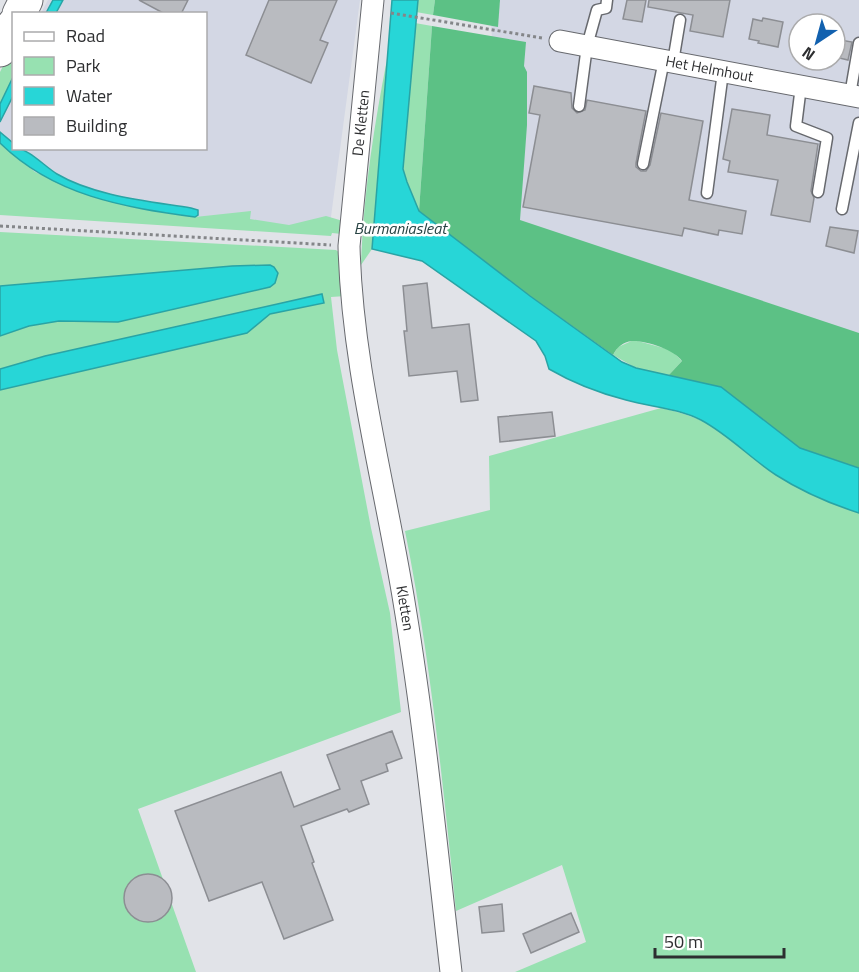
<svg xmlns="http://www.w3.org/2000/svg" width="859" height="972" font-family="'Titillium Web',sans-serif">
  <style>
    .built { fill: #d3d7e4; fill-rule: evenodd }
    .green { fill: #97e1b1 }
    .forest { fill: #5cc185 }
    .water { fill: #27d6d7; stroke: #29a4a5; stroke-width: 1.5 }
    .building { fill: #b9bbc0; stroke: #8c8e93; stroke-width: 1.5 }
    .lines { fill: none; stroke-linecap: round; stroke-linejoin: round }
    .service-casing { stroke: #67696e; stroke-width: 13 }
    .minor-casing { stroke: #67696e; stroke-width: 23 }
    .primary-casing { stroke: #67696e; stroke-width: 35 }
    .path { stroke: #848689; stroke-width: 3; stroke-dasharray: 3 3; stroke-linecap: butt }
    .service { stroke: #fff; stroke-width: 10 }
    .minor { stroke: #fff; stroke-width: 21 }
    .primary { stroke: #fff; stroke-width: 33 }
    .labels { text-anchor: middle; stroke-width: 5; stroke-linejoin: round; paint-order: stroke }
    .street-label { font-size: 15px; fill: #2d2e30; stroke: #fff }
    .water-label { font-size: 16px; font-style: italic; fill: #274242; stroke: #fff }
  </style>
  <rect width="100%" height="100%" fill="#e1e3e8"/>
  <g class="built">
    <polygon points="48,0 360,0 330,224 291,230 159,219 0,166 0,89 13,64 14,148 206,148 206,14 41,13"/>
    <path d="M490,0H859V366L501,227ZM799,24H835V60H799Z"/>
  </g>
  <g class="green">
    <polygon points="418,0 435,0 433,15 416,12"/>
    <polygon points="415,23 432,26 419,211 407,182 403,169"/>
    <polygon points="13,46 13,77 0,104 0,72"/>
    <path d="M387,59L372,249L361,265C363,196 374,126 387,59Z"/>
    <polygon points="0,143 35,172 97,198 160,212 195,217 251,211 250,219 289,225 326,216 343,221 342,234 332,233 331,236 0,215"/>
    <polygon points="0,232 336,250 342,255 346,296 331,297 337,350 371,528 390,613 401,712 138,809 196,972 0,972 0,390 246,333 270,314 324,303 322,295 45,356 0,369 0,336 29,326 59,321 118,322 270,287 277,278 270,265 232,266 0,286"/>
    <polygon points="634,340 671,350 682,361 668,376 636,368 613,355 618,347"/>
    <path d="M661,408C684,413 706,420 725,434C742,447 757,463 776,474C801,491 831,504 859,513V972H515L586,942L562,865L456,911C443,784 430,656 405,531L490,510L489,456Z"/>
  </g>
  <g class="forest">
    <polygon points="435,0 500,0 498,27 433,15"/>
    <path d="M432,26L526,42L524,66L527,72V125L520,220L859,333V468L800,448L721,387L668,376L682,361C675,350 645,340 632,341C623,342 617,347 613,355L530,296L419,211Z"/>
  </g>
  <g class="water">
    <polygon points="53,0 63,0 56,13 46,13"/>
    <path d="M392,0H418L403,169L407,182L419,211L530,296L622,362L636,368L721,387L800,448L859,468V513C831,504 801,491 776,475C750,458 729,435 701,420C678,408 651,407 626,400C599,393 573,383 549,369L545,356L536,341L422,261L372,249Z"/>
    <polygon points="13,77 13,96 0,122 0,104"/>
    <path d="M0,132L13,143L14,148C28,148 44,166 57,174C94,196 148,201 191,208L198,210V215L195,217C123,207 54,196 0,143Z"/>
    <polygon points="270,265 274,267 278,273 275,283 270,287 118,322 59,321 29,326 0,336 0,286 232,266"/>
    <polygon points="322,294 324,303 270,314 247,333 0,390 0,369 45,356"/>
  </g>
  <g class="building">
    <polygon points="139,0 188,0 181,14 165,14"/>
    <polygon points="269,0 337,0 320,40 328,43 311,83 246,55"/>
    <polygon points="627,0 646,0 642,22 623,19"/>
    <polygon points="649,0 730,0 723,37 690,31 693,15 648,7"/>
    <polygon points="763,18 783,22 778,47 758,43 759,41 749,39 753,19 762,21"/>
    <polygon points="835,39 852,42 848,60 835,57"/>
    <polygon points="534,86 571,93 572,108 577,113 585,110 587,100 646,111 636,163 636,167 641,171 646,171 650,165 661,113 703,121 689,200 746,211 742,234 719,230 718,235 684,228 682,236 523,207 540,115 529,113"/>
    <polygon points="732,109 770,115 767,135 818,144 811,191 814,198 810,222 771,215 778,180 728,172 730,161 723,159"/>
    <polygon points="830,227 858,231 854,253 826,246"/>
    <polygon points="427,283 432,328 469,324 478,400 461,402 457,371 409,376 404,331 407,331 403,286"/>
    <polygon points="552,412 555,436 500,442 498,417"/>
    <polygon points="392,731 402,758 386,764 388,771 361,781 369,804 349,812 347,809 301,826 314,862 312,863 333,920 284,939 262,882 209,901 175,811 281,772 294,807 340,789 327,755"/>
    <circle cx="148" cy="898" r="24"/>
    <polygon points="502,904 504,931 482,933 479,907"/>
    <polygon points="571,913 579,932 531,953 523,934"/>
  </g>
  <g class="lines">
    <defs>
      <g id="service">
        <polyline points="673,62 680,20"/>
        <polyline points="801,86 796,126 827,138 818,192"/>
        <polyline points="850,95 859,43"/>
        <polyline points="579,106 587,46 597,10 606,8 607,0"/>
        <polyline points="643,164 664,60"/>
        <polyline points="707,193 723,72"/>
        <polyline points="842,209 859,123"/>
      </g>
      <g id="minor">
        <path id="s1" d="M373,0L349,246C352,368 386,488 405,608C425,729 437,851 451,972"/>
        <path id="s2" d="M560,41L859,97"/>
      </g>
      <g id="primary">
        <polyline points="19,14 26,0"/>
        <polyline points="0,50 14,24"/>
      </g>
    </defs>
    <use href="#service" class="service-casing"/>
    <use href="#minor" class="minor-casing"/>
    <use href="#primary" class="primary-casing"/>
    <g class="path">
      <polyline points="391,13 542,38"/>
      <polyline points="0,226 331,245"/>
    </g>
    <use href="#service" class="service"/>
    <use href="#minor" class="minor"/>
    <use href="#primary" class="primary"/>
  </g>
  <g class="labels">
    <g class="street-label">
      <text dy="5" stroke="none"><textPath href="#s2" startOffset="152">Het Helmhout</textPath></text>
      <text transform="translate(361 123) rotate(-84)" y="5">De Kletten</text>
      <text dy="5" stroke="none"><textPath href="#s1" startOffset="614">Kletten</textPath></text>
    </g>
    <g class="water-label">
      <text x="400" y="234">Burmaniasleat</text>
    </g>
  </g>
  <rect x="12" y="12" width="195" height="138" fill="#ffffff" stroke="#ababac" stroke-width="1.5"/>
  <rect x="24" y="32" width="30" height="9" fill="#ffffff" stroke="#ababac" stroke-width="1.5"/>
  <text x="66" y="42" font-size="18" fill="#2d2e30">Road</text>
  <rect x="24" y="57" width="30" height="18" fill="#97e1b1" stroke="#ababac" stroke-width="1.5"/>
  <text x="66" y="72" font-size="18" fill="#2d2e30">Park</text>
  <rect x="24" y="87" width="30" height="18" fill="#27d6d7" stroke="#ababac" stroke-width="1.5"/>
  <text x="66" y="102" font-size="18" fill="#2d2e30">Water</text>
  <rect x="24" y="117" width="30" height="18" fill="#b9bbc0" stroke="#ababac" stroke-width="1.5"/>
  <text x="66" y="132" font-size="18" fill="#2d2e30">Building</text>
  <g transform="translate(817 42) rotate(216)"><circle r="28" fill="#ffffff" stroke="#ababac" stroke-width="1.5"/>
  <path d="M0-4.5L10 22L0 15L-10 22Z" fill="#1261af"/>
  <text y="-9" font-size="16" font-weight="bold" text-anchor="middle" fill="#2d2e30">N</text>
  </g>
  <path d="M655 948v9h129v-9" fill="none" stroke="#2d2e30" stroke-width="3"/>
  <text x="664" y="948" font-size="18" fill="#2d2e30" stroke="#ffffff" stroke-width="4.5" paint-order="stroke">50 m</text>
</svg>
